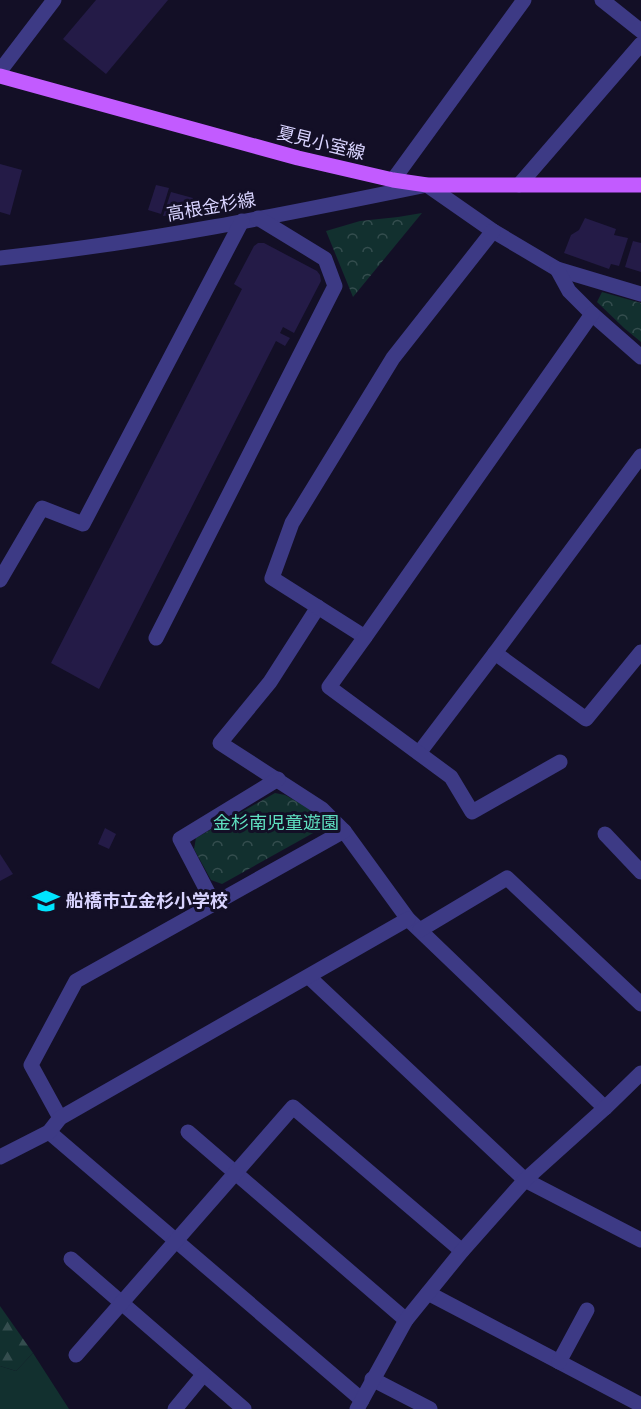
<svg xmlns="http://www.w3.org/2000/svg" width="641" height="1409" font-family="Overpass,'Noto Sans JP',sans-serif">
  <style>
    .forest { fill: url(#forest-firs) }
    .park { fill: url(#park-crowns) }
    .garden { fill: #12302f }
    .building { fill: #241b47 }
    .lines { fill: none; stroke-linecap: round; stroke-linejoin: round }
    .minor { stroke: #3d3a85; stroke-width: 15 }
    .major { stroke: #c25bff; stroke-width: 15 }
    .labels { text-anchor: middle; stroke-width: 6; stroke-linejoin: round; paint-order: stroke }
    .street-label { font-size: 18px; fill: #d9d4ff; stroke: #130f26 }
    .park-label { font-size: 18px; fill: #5fe0c0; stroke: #130f26 }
    .poi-label { font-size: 18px; font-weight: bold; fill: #d9d4ff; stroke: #130f26; text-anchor: start }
  </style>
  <defs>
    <pattern id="forest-firs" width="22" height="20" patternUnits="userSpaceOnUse" patternTransform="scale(1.5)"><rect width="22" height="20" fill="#12302f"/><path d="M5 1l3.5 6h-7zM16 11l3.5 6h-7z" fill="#344d4e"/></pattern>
    <pattern id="park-crowns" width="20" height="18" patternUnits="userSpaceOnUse" patternTransform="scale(1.5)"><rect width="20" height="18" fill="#12302f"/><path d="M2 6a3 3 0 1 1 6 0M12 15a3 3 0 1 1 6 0" fill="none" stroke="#344d4e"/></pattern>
  </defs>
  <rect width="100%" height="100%" fill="#130f26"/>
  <polygon class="forest" points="0,1306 33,1353 16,1371 0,1366"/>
  <g class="park">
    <polygon points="422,213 353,297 326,231 360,221 398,217"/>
    <polygon points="602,292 641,303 641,342 624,328 597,302"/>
    <polygon points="275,793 285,795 324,816 324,827 222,884 211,880 194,849 196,838"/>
  </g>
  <polygon class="garden" points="33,1353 69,1409 0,1409 0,1366 16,1371"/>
  <g class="building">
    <polygon points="96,0 168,0 106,74 63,39"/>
    <polygon points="0,164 22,170 10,215 0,212"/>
    <polygon points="156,185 169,188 161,214 148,210"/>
    <polygon points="171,192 193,198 188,213 163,216"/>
    <polygon points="585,218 616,229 614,235 628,238 619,266 611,264 609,269 564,253 571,235 579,230"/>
    <polygon points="633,241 641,243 641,272 625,267"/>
    <polygon points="258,243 264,243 317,271 320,275 321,281 294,333 283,327 280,333 290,338 285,346 276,341 99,689 51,663 242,289 234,284 254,246"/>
    <polygon points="105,828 116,834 109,849 98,844"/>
    <polygon points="0,854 13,874 0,881"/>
  </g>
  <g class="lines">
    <g class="minor">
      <polyline points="602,0 641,31"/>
      <polyline points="0,71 54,0"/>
      <polyline points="393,180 524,0"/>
      <polyline points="519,185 641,44"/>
      <path d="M0,258C144,243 286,214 427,185L493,231L557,269L641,294"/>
      <polyline points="557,269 569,291 592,314 641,357"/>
      <polyline points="0,580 42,508 83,524 242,221"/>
      <polyline points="318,607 270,682 220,743 322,809 344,831 408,919 605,1108"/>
      <polyline points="365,637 272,578 292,523 393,358 493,231"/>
      <polyline points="156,638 335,286 325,259 258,218"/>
      <polyline points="495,653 586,719 641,652"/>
      <polyline points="419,753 495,653 641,456"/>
      <polyline points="560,762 472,812 451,777 329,687 365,637 592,314"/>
      <polyline points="605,834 641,872"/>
      <polyline points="214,904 180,839 278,779"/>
      <polyline points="420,930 507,878 641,1004"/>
      <polyline points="309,977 525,1180 641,1240"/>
      <polyline points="60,1118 31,1065 76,981 344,831"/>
      <polyline points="49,1132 362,1400"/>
      <polyline points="188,1132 406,1320"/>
      <polyline points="0,1157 49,1132 60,1118 408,919"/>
      <polyline points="71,1259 244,1409"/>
      <polyline points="428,1293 641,1405"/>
      <polyline points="76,1355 293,1107 462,1251"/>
      <polyline points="559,1362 587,1310"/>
      <polyline points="372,1379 430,1409"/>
      <polyline points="175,1409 203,1375"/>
      <polyline points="357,1409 406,1320 462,1251 525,1180 605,1108 641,1073"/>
    </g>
    <polyline class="major" points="0,76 298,158 393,180 427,185 641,185"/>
  </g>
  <defs>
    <symbol id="school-bare" viewBox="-9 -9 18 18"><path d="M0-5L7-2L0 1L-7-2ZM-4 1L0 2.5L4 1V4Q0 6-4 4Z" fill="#00e5ff" stroke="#130f26" stroke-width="2.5" paint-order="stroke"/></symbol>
  </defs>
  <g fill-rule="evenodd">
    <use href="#school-bare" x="27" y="882" width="38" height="38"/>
  </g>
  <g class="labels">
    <g class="street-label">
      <text transform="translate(321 143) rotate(14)" y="6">夏見小室線</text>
      <text transform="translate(211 207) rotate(-10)" y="6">高根金杉線</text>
    </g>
    <g class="park-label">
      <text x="276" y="829">金杉南児童遊園</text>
    </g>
    <g class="poi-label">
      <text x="66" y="907">船橋市立金杉小学校</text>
    </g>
  </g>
</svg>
